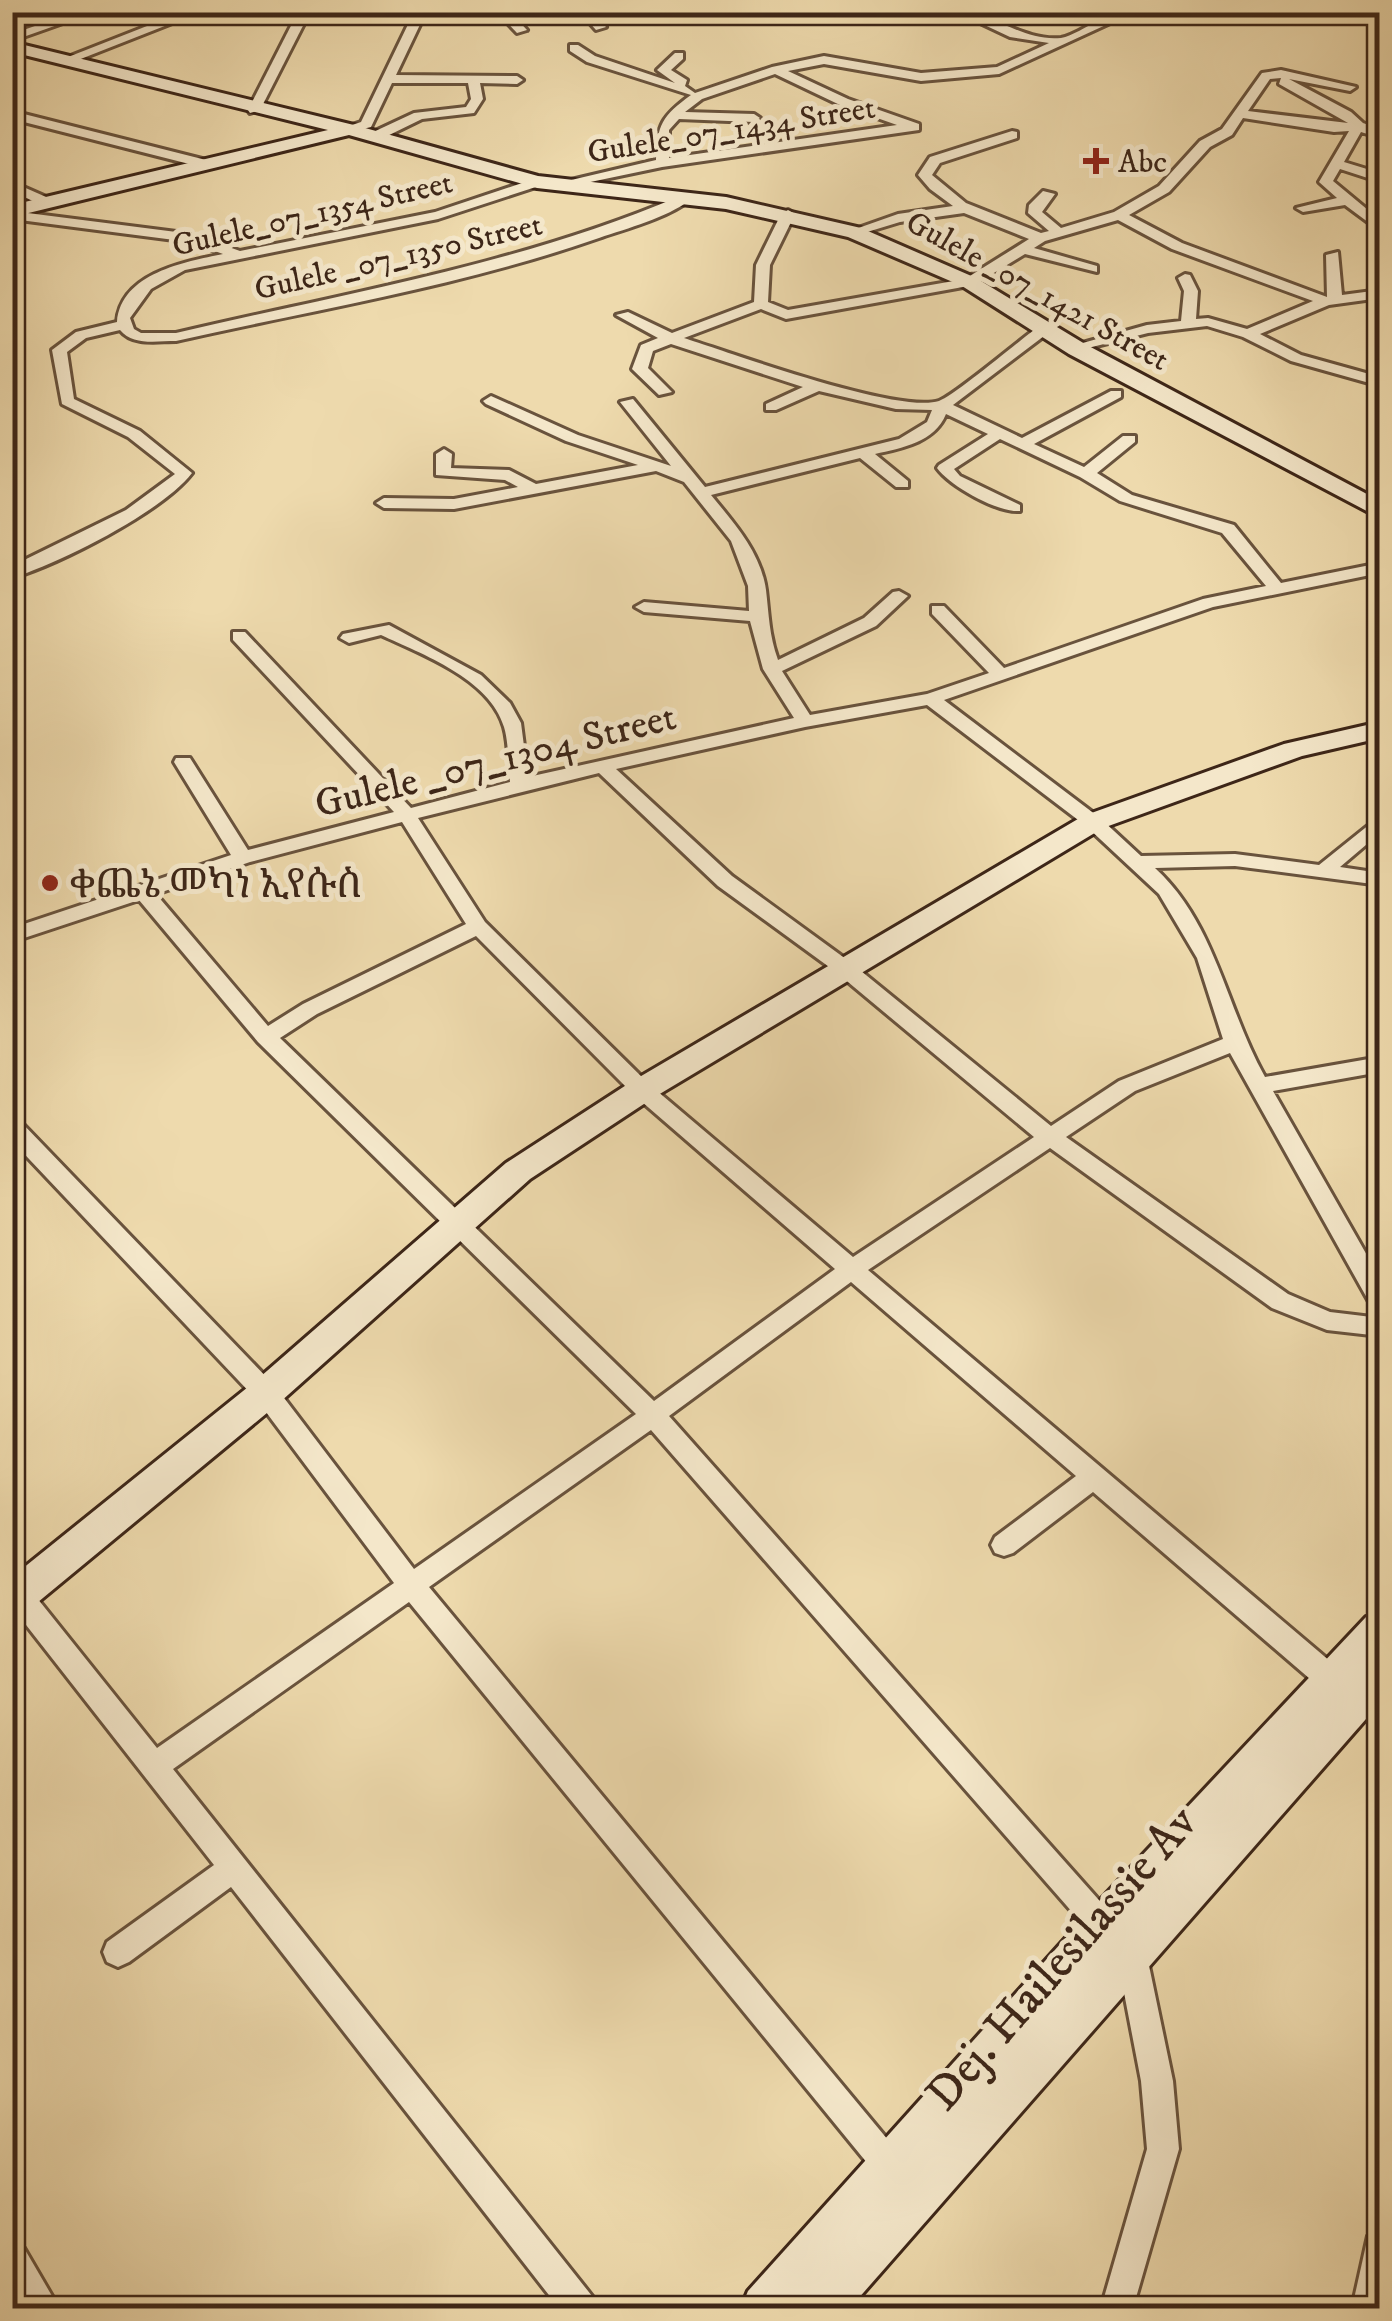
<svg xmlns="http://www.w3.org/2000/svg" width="1392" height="2321" font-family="'IM FELL DW Pica','Noto Serif Ethiopic',serif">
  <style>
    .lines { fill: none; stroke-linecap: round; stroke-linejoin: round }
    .street-casing { stroke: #69533d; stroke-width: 6 }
    .secondary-casing { stroke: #3d2618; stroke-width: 6 }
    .street { fill: #f4e7ca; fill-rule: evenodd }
    .secondary { fill: #f4e7ca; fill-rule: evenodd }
    .poi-dot { fill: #8f2418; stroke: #f4e7ca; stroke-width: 4 }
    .labels { text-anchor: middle; stroke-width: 10; stroke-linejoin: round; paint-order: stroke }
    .far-street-label { font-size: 32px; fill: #3d2618; stroke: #f4e7ca }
    .far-poi-label { font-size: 32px; fill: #3d2618; stroke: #f4e7ca; text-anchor: start }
    .street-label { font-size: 40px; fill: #3d2618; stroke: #f4e7ca }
    .poi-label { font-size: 40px; fill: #3d2618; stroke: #f4e7ca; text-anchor: start }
    .near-street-label { font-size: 48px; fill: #3d2618; stroke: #f4e7ca }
  </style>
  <rect width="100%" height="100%" fill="#eedaad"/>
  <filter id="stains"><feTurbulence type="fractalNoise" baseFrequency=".002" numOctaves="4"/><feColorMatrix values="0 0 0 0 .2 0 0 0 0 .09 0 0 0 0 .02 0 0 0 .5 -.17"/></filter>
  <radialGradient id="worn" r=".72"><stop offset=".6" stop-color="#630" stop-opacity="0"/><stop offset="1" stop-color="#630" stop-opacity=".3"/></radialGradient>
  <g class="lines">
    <defs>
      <g id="street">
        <polygon points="75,12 94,12 12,41 12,34"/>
        <polygon points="298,12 310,12 260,110 250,113 248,110"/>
        <polygon points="414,12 426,12 396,75 517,76 523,80 517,84 480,83 483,99 474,113 422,119 379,140 369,140 369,134 414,113 466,107 471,99 468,83 392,83 371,127 346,133 346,127 361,122"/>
        <polygon points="497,12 510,12 527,30 517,33"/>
        <polygon points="580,12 593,12 606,27 596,30"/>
        <path d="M957,12C992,12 1024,42 1061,38C1072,36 1087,26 1098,21L1068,12L1109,16L1134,12L999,74L921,81L824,64L788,71L848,99L919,124V130L662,167L557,189L550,185L656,160C657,125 662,116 691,95L587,62L570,51V45H578L595,56L675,83L657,70L675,53H683V59L671,70L687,80L685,86L695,93L772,67L824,56L921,73L997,67L1049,43L1010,37ZM775,74L840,105L897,125L669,158V130L679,119L754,122L760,118L754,114L685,112L702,99Z"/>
        <polygon points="175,15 185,18 73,62 63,59"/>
        <path d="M1281,70L1356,87L1350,91L1289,79L1351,112L1363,123L1380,129V138L1361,132L1344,162L1380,173V182L1340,169L1333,181L1380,220V231L1345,205L1303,212L1296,208L1337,198L1319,182L1349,131L1334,132L1243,118L1232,135L1210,147L1169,192L1129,215L1182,243L1327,297L1326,255L1338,252L1342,295L1380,290V298L1329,305L1260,334L1301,355L1380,377V386L1291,361L1243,337L1207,326L1148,333L1072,352V346L1147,325L1181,321L1184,291L1178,278L1185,274L1190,275L1198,291L1196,319L1208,318L1247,329L1313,301L1172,249L1118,220L1045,241L1034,248L1097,266V272L1025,254L974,285L786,319L761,309L684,338C731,353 898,414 939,401C954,396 1020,340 1038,327H1048V333L953,405L1022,438L1111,391H1121V397L1034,444L1084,467L1123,436H1135V442L1097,473L1132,495L1234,525L1281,583L1380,563V573L1213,607L944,700L1100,818L1141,856L1235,854L1319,865L1380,816V833L1340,867L1380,873V885L1235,866L1155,868C1216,924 1226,1008 1265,1077L1380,1057V1072L1273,1091L1380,1278V1309L1372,1307L1230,1053L1135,1091L1066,1137L1288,1294L1330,1312L1380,1318V1336L1327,1330L1272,1308L1050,1148L868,1270L1344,1673L1348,1682L1344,1691L1334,1694L1324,1691L1093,1492L1013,1553L1004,1556L995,1553L991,1545L995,1537L1076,1476L851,1282L669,1416L1114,1917L1119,1927L1114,1937L1104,1941L1094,1937L651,1430L429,1587L903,2158L908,2169L903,2180L892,2185L881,2180L409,1602L173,1769L592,2296L597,2308H559L231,1887L129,1962L118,1967L107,1962L103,1952L107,1942L214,1865L12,1607V1575L21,1578L157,1748L394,1583L257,1400L12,1141V1119L20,1121L275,1386L414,1569L636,1414L258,1042L139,900L12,942V928L231,855L174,762L176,758H190L248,850L394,812L233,640V632H245L411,808L510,782C508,764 509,744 504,727C490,679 422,654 381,635L349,643L340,638L343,634L389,625L481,675L510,703L521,723L528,777L794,718L763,669L750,621L644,612L635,607L644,602L749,611L748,586L731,541L684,482L656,471L454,509L384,508L376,503L384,498L454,499L518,487L505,480L436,475V454L444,449L452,454L451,468L509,470L536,484L638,465L566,441L486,404L483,401L491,396L578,435L671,466L620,402L633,399L705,487L899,439L927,422L932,410L896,409L819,391L776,410H766V404L803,387L671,344L653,351L648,368L672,392L659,395L632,369L641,345L658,338L616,315L628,312L672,333L754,302L756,265L781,214L788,210L795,214L770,265L768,302L788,310L965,279L1029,239L964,213L900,222L854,236L847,232L898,214L953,206L930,189L918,175L930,157L1012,131L1017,132V138L940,163L932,175L966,203L1041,233L1049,231L1028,213L1029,205L1043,191L1055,194L1042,212L1061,228L1114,212L1159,186L1200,141L1222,129L1262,73ZM1281,78L1279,84L1348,123L1248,111L1270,79ZM946,414L988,434L939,465L937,468C950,486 998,513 1020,511V505L960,476L954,469L1000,439L1080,477L1120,501L1222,533L1266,586L1203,599L1004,668L944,606H932V614L989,673L927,694L810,715L782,671L876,626L908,596L899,591L893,592L864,618L778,660C769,635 769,615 766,590C761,553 734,523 711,495L860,458L896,487H908V481L875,454C902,448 935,442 946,414ZM927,705L1086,826L1159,894L1197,958L1223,1039L1119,1081L1051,1126L850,962L732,876L616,769L805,727ZM599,773L718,886L836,972L1034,1137L853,1257L650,1085L485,922L418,818ZM402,822L466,924L303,1004L268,1026L156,894L250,862ZM476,936L634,1095L835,1269L654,1401L280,1038L317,1014Z"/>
        <polygon points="12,111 210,161 212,164 205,168 12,119"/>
        <path d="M537,178L544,182L542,185L438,219L185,270L151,289L130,318L134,329L141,333H176C346,293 517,265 678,197L690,200C666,218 628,228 599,238C462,286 317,309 176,341C156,341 133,346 120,330L86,338L67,352L74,399L140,431L192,473C162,512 60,563 12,578V566L126,510L175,474L128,437L62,404L52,350L76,332L117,322C121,273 185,262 223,254L190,242L12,219V211L192,234L240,251L435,212Z"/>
        <polygon points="12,182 53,200 55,203 43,206 12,191"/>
        <polygon points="1132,1941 1143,1946 1147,1956 1173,2081 1179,2149 1133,2308 1101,2308 1147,2149 1141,2081 1117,1956 1121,1946"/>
        <polygon points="1380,2232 1380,2308 1352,2308 1368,2236"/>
        <polygon points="12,2244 24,2248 59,2308 24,2308 12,2290"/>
      </g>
      <g id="secondary">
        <polygon points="12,42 358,126 538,176 726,197 861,228 976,278 1085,344 1380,501 1380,518 1069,354 962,286 848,237 726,209 537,188 349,135 12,217 12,205 328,130 12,52"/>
        <polygon points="1380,722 1380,738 1302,756 1103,828 653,1098 530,1179 279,1403 26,1612 12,1616 12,1577 253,1383 506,1163 631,1082 1083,816 1284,744"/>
        <polygon points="1380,1612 1380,1703 850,2308 741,2308 748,2291 1089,1912 1366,1617"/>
      </g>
    </defs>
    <use href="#street" class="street-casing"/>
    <use href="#secondary" class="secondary-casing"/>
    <use href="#street" class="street"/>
    <use href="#secondary" class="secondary"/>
  </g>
  <g class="poi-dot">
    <path d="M1091 146h10v10h10v10h-10v10h-10v-10h-10v-10h10z"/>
    <circle cx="50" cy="883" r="10"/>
  </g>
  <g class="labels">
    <g class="far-street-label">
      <text transform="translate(731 129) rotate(-9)" y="11">Gulele_07_1434 Street</text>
      <text transform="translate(312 213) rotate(-13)" y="11">Gulele_07_1354 Street</text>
      <text transform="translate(398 256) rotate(-13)" y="11">Gulele _07_1350 Street</text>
      <text transform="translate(1038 290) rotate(29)" y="11">Gulele _07_1421 Street</text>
    </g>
    <g class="far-poi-label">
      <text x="1118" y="172">Abc</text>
    </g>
    <g class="street-label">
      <text transform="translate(495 759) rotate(-14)" y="14">Gulele _07_1304 Street</text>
    </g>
    <g class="poi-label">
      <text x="70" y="897">ቀጨኔ መካነ ኢየሱስ</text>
    </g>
    <g class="near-street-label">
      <text transform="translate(1060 1957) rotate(-49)" y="17">Dej. Hailesilassie Av</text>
    </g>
  </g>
  <rect width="1392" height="2321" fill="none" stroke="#eedaad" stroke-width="50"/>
  <rect x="15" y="15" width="1362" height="2291" fill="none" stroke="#3d2618" stroke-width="5"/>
  <rect x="25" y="25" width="1342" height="2271" fill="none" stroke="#3d2618" stroke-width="2.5"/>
  <rect width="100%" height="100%" filter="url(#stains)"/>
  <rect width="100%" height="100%" fill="url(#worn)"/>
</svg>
